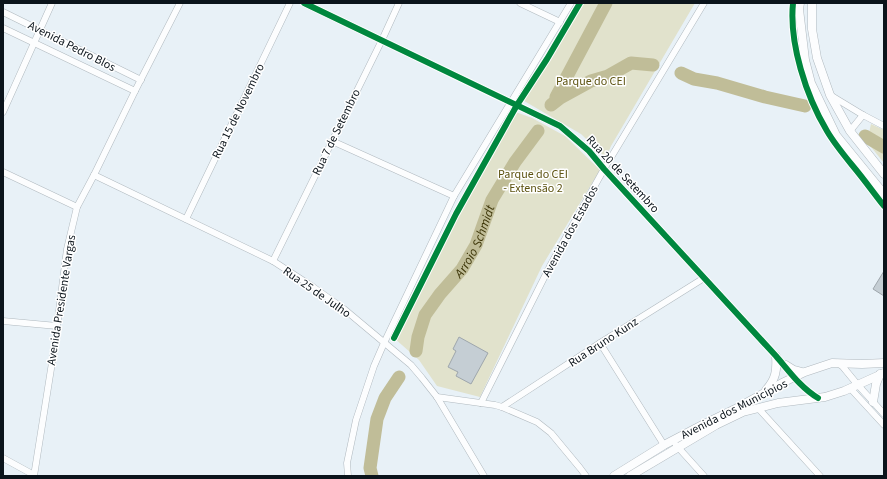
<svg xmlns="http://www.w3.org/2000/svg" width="887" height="479" font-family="'Source Sans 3',sans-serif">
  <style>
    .green { fill: #e1e2cc }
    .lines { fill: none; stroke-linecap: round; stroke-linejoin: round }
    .river { stroke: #c0bd98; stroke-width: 13 }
    .building { fill: #c5ced4; stroke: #9ea6ac }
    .minor-casing { stroke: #b0b9bf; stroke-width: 7 }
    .secondary-casing { stroke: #b0b9bf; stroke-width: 9 }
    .minor { stroke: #fcfdfe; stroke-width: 6 }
    .secondary { stroke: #fcfdfe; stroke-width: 8 }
    .cycleway-casing { stroke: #fff; stroke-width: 8 }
    .cycleway { stroke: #00873e; stroke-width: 6 }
    .labels { text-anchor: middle; stroke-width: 3; stroke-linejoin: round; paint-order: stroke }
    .street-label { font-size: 12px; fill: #0b141b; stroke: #fff }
    .park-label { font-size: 12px; fill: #5d5311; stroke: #fff }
    .water-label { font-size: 13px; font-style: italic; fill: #3c3507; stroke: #fff }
  </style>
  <rect width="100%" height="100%" fill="#e8f1f7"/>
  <g class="green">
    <polygon points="580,3 695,3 611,146 606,158 581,134 519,98 547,59"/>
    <path d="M513,111L532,118L565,136L600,170L542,266L480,397L437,386L419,360L394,338C431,261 471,186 513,111Z"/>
    <polygon points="871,124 884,130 884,163 867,142"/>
  </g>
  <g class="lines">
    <g class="river">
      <polyline points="681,73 694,79 717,83 765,97 805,106"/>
      <polyline points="556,97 606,3"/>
      <polyline points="551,105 560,98 591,81 608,76 631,63 653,65"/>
      <polyline points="865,136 884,147"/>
      <path id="s1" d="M416,351L418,337L425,315L440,294L462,269L476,245L492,200L515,162L538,131"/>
      <polyline points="372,476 370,468 377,419 385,398 399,377"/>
    </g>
  </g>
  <g class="building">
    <polygon points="884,271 884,296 873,289"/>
    <polygon points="459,337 488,353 471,384 456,376 458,372 448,367 456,351 453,349"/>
  </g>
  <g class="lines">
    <defs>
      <g id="minor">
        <path d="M304,3L560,126L589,151L604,169L776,356C789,371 801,388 818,398"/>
        <polyline points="520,3 560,22"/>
        <polyline points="3,12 141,80"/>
        <polyline points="3,28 135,91"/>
        <polyline points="830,95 863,115 884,126"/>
        <polyline points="3,112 52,3"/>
        <polyline points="850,131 863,115"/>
        <polyline points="332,141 454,196"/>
        <polyline points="3,172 77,207"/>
        <polyline points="94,175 273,261 313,287 344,309 411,365 422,378 437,397 484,476"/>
        <polyline points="186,219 290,3"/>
        <polyline points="273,261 382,40 399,3"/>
        <polyline points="3,321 57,326"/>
        <polyline points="600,343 664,445"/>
        <polyline points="838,363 843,367 857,384 884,414"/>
        <polyline points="786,364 794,369 805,372"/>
        <polyline points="850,388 884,425"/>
        <polyline points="437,397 495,405 502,407 537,422 551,433 580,468 586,476"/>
        <polyline points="481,403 550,266 604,169 704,3"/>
        <polyline points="502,407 600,343 704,278"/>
        <polyline points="758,408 820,476"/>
        <polyline points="676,445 704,476"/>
        <polyline points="3,458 34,475"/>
        <polyline points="34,476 54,350 67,249 77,207 94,175 135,91 180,3"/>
        <polyline points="348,476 347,463 356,420 374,366 384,343 454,196 571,3"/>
      </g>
      <g id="secondary">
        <polyline points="800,3 799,9 805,60 811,83 836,135 884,194"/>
        <polyline points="812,3 812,29 817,58 830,95 850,131 884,174"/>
        <path d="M766,390C776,379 777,370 776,356"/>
        <polyline points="873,402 876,384 880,374"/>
        <polyline points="614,476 664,445 704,424 737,408 784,382 805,372 832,363 862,364 884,363"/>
        <polyline points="630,476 716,425 743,412 778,403 825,397 844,391 884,373"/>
      </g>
    </defs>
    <use href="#minor" class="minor-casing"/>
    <use href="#secondary" class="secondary-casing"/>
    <use href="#minor" class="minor"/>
    <use href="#secondary" class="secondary"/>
    <defs>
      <g id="cycleway">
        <path d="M304,3L560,126L589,151L604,169L776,356C789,371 801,388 818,398"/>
        <path d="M793,3C789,43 806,96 827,131C834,143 843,154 852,165C863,178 873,192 884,206"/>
        <polyline points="394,338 456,214 517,105 547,59 580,3"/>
      </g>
    </defs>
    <use href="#cycleway" class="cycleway-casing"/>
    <use href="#cycleway" class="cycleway"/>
  </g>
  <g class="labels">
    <g class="street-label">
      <text transform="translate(72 46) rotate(27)" y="4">Avenida Pedro Blos</text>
      <text transform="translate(238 111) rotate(-64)" y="4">Rua 15 de Novembro</text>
      <text transform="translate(336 132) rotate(-64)" y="4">Rua 7 de Setembro</text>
      <text transform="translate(623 174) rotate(47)" y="4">Rua 20 de Setembro</text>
      <text transform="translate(570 231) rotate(-61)" y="4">Avenida dos Estados</text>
      <text transform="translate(317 292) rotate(35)" y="4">Rua 25 de Julho</text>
      <text transform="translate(61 300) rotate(-81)" y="4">Avenida Presidente Vargas</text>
      <text transform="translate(603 342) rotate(-33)" y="4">Rua Bruno Kunz</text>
      <text transform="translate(734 409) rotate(-27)" y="4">Avenida dos Municípios</text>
    </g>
    <g class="park-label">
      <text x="591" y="85">Parque do CEI</text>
      <text x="533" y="178">Parque do CEI<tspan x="533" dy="14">- Extensão 2</tspan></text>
    </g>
    <g class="water-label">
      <text dy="5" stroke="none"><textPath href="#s1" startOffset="127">Arroio Schmidt</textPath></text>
    </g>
  </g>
  <rect width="887" height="479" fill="none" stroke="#0b141b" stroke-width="8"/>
</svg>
